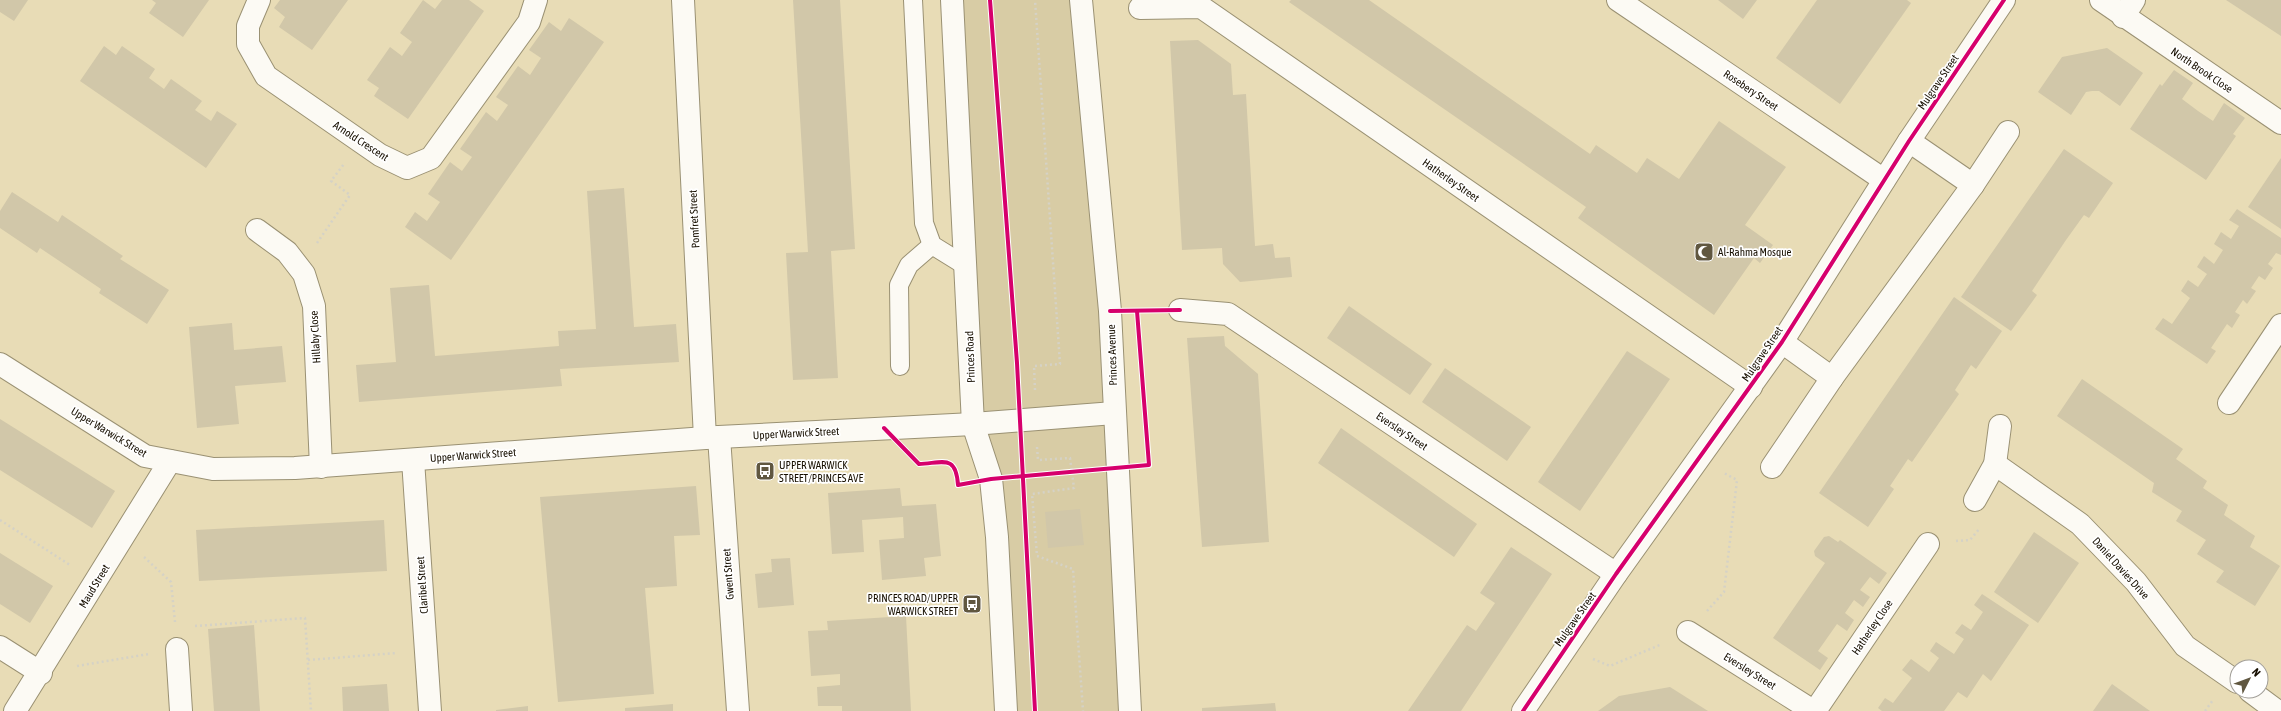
<svg xmlns="http://www.w3.org/2000/svg" width="2281" height="711" font-family="'Asap Condensed',sans-serif">
  <style>
    .green { fill: #d8cca5 }
    .building { fill: #d1c7a9 }
    .lines { fill: none; stroke-linecap: round; stroke-linejoin: round }
    .service-casing { stroke: #9a9173; stroke-width: 20 }
    .minor-casing { stroke: #9a9173; stroke-width: 24 }
    .secondary-casing { stroke: #9a9173; stroke-width: 24 }
    .path { stroke: #d5d2c6; stroke-width: 2.5; stroke-dasharray: 2 3; stroke-linecap: butt }
    .service { stroke: #fcfaf4; stroke-width: 18 }
    .minor { stroke: #fcfaf4; stroke-width: 22 }
    .secondary { stroke: #fcfaf4; stroke-width: 22 }
    .cycleway-casing { stroke: #fff; stroke-width: 6 }
    .cycleway { stroke: #d6006c; stroke-width: 4 }
    .labels { text-anchor: middle; stroke-width: 3.5; stroke-linejoin: round; paint-order: stroke }
    .street-label { font-size: 11px; fill: #170f00; stroke: #fff }
    .poi-label { font-size: 11px; fill: #170f00; stroke: #fff; text-anchor: start }
  </style>
  <rect width="100%" height="100%" fill="#e8dcb6"/>
  <polygon class="green" points="952,0 1081,0 1130,711 1006,711 997,537 973,424"/>
  <g class="building">
    <polygon points="0,0 28,0 14,21 0,12"/>
    <polygon points="152,0 209,0 183,37 149,13 156,3"/>
    <polygon points="280,0 348,0 312,50 279,27 285,17 274,8"/>
    <polygon points="423,0 435,9 442,0 469,0 484,11 408,119 374,96 379,88 367,80 390,47 402,56 412,42 400,33"/>
    <polygon points="793,0 840,0 855,249 831,251 838,378 793,380 786,253 808,252"/>
    <polygon points="1291,0 1369,0 1590,154 1596,145 1637,173 1647,158 1679,179 1719,121 1786,167 1745,225 1773,245 1760,263 1754,258 1714,315 1578,218 1586,207 1289,2"/>
    <polygon points="1718,0 1757,0 1743,19"/>
    <polygon points="1817,0 1907,0 1911,3 1840,104 1776,58"/>
    <polygon points="2226,0 2281,0 2281,36 2252,17"/>
    <polygon points="569,18 604,42 451,260 405,227 415,212 427,221 440,202 428,194 450,162 462,171 472,157 460,149 486,112 497,121 508,105 496,97 518,66 530,75 541,58 529,50 549,22 561,31"/>
    <polygon points="1198,40 1231,64 1233,95 1246,94 1255,246 1273,244 1275,258 1290,257 1292,277 1240,282 1223,264 1222,248 1182,250 1170,41"/>
    <polygon points="104,46 116,55 122,46 155,69 149,78 164,89 171,79 202,101 195,110 211,121 217,111 237,124 206,168 80,81"/>
    <polygon points="2107,48 2143,73 2120,106 2099,91 2092,91 2086,92 2071,115 2038,92 2062,57"/>
    <polygon points="2174,70 2193,83 2182,99 2198,111 2213,121 2224,103 2245,118 2233,134 2236,136 2206,180 2130,129 2160,84 2162,86"/>
    <polygon points="2064,149 2113,183 2089,218 2084,215 2066,240 2032,291 2037,295 2011,331 1961,297"/>
    <polygon points="2281,158 2281,229 2248,207"/>
    <polygon points="624,188 634,327 676,324 679,362 560,369 562,386 359,402 356,365 396,362 390,288 429,285 435,356 559,346 558,331 596,329 587,191"/>
    <polygon points="12,192 58,222 62,215 123,256 120,259 169,290 147,324 99,293 101,289 40,248 37,253 0,228 0,211"/>
    <polygon points="2237,209 2281,238 2281,255 2276,253 2268,264 2273,268 2265,280 2259,276 2251,288 2256,291 2247,304 2243,300 2235,312 2240,315 2232,328 2227,324 2211,348 2216,351 2207,364 2155,329 2163,318 2172,324 2190,298 2181,291 2188,280 2198,287 2207,274 2197,267 2204,256 2214,264 2223,250 2214,244 2221,232 2231,239 2239,226 2229,220"/>
    <polygon points="1954,297 2002,331 1976,369 1971,365 1955,390 1959,394 1912,462 1908,459 1890,486 1894,489 1868,527 1819,493"/>
    <polygon points="1349,306 1432,364 1410,395 1327,338"/>
    <polygon points="232,323 234,350 282,346 286,382 235,386 239,424 197,428 189,327"/>
    <polygon points="1224,336 1225,346 1258,374 1269,542 1202,547 1187,338"/>
    <polygon points="1627,351 1670,379 1580,511 1538,482"/>
    <polygon points="1445,368 1531,427 1507,461 1422,402"/>
    <polygon points="2082,379 2183,449 2176,459 2207,481 2203,488 2228,505 2224,515 2255,536 2250,547 2280,566 2255,606 2216,582 2224,571 2197,554 2206,540 2176,521 2182,511 2152,492 2154,483 2057,416"/>
    <polygon points="0,419 115,491 92,528 0,470"/>
    <polygon points="1341,428 1477,524 1454,557 1318,463"/>
    <polygon points="696,486 700,535 674,536 677,586 645,588 654,694 558,702 540,497"/>
    <polygon points="900,488 902,506 936,504 941,556 924,558 926,576 882,580 879,540 904,538 903,517 862,520 864,552 832,554 828,493"/>
    <polygon points="1080,509 1084,545 1048,548 1045,512"/>
    <polygon points="384,520 387,571 199,581 196,530"/>
    <polygon points="2034,532 2079,563 2038,623 1994,592"/>
    <polygon points="1829,536 1838,542 1840,540 1887,573 1879,584 1870,577 1860,590 1870,597 1863,607 1854,600 1845,613 1854,620 1847,631 1837,624 1818,651 1828,658 1820,670 1773,638 1825,563 1815,556 1814,551 1824,537"/>
    <polygon points="1511,547 1552,574 1461,711 1408,711 1467,625 1476,631 1495,603 1480,593"/>
    <polygon points="0,553 53,586 30,623 0,604"/>
    <polygon points="790,558 794,605 758,608 755,574 772,572 771,559"/>
    <polygon points="1982,594 2029,625 1991,681 1983,674 1967,698 1958,692 1944,711 1882,711 1878,708 1885,698 1893,703 1912,678 1902,670 1911,659 1929,672 1939,658 1930,651 1936,642 1954,654 1964,639 1955,633 1962,624 1971,630 1983,612 1974,605"/>
    <polygon points="906,616 911,711 842,711 842,706 818,706 817,687 840,685 840,674 811,676 808,631 828,630 827,621"/>
    <polygon points="254,625 260,711 214,711 208,629"/>
    <polygon points="387,684 389,711 343,711 342,687"/>
    <polygon points="2112,684 2150,711 2093,711"/>
    <polygon points="1670,687 1708,711 1598,711 1619,696"/>
    <polygon points="1275,703 1276,711 1202,711 1202,708"/>
    <polygon points="673,704 673,711 625,711 625,708"/>
    <polygon points="528,706 528,711 496,711 496,710"/>
  </g>
  <g class="lines">
    <defs>
      <g id="service">
        <polyline points="913,0 924,223 932,245 966,266"/>
        <polyline points="900,366 899,285 909,265 932,245"/>
      </g>
      <g id="minor">
        <polyline points="259,0 248,26 248,44 266,76 380,155 407,168 431,158 529,22 536,0"/>
        <polyline points="683,0 705,438"/>
        <polyline points="1618,0 1884,180"/>
        <polyline points="2101,0 2281,123"/>
        <polyline points="1140,8 1201,7 1751,387"/>
        <polyline points="2123,17 2134,0"/>
        <polyline points="1909,141 1973,185"/>
        <polyline points="257,230 287,252 304,274 314,306 321,467"/>
        <polyline points="1180,310 1228,314 1616,574"/>
        <polyline points="1782,342 1832,378"/>
        <polyline points="2229,403 2281,325"/>
        <polyline points="719,437 738,711"/>
        <polyline points="413,460 430,711"/>
        <polyline points="1995,464 2080,524 2136,582 2185,646 2237,682"/>
        <polyline points="1772,467 1832,378 1973,185 2008,132"/>
        <polyline points="1975,500 1995,464 2000,426"/>
        <polyline points="1688,632 1813,711"/>
        <polyline points="0,647 41,673"/>
        <polyline points="177,649 181,711"/>
        <polyline points="2250,691 2277,711"/>
        <polyline points="15,711 170,461"/>
        <polyline points="1523,711 1616,574 1782,342 1909,141 2004,0"/>
        <polyline points="1815,711 1928,544"/>
      </g>
      <g id="secondary">
        <polyline points="952,0 973,424 991,479 997,537 1006,711"/>
        <polyline points="1081,0 1110,311 1130,711"/>
        <polyline points="0,364 145,456 213,469 295,468 719,437 973,424 1114,413"/>
      </g>
    </defs>
    <use href="#service" class="service-casing"/>
    <use href="#minor" class="minor-casing"/>
    <use href="#secondary" class="secondary-casing"/>
    <g class="path">
      <polyline points="317,243 350,195 331,181 344,164"/>
      <polyline points="1139,311 1152,310"/>
      <polyline points="1035,390 1034,366 1060,364 1035,0"/>
      <polyline points="1037,447 1038,460 1070,458 1074,488 1032,494 1037,556 1073,569 1083,711"/>
      <polyline points="919,464 947,461 955,468"/>
      <polyline points="957,476 958,485 962,484"/>
      <polyline points="0,520 70,565"/>
      <polyline points="1956,541 1970,540 1980,528"/>
      <polyline points="144,557 171,582 175,622"/>
      <polyline points="1707,611 1724,592 1737,480 1724,473"/>
      <polyline points="195,626 305,618 311,711"/>
      <polyline points="1593,659 1610,666 1662,644"/>
      <polyline points="308,660 397,653"/>
      <polyline points="77,666 149,654"/>
      <polyline points="2205,711 2213,700"/>
    </g>
    <use href="#service" class="service"/>
    <use href="#minor" class="minor"/>
    <use href="#secondary" class="secondary"/>
    <defs>
      <g id="cycleway">
        <polyline points="990,0 1017,363 1035,711"/>
        <polyline points="1110,311 1180,310"/>
        <path d="M884,428L919,464C943,463 956,454 958,485L991,479L1149,465L1137,311"/>
        <polyline points="1523,711 1616,574 1782,342 1909,141 2004,0"/>
      </g>
    </defs>
    <use href="#cycleway" class="cycleway-casing"/>
    <use href="#cycleway" class="cycleway"/>
  </g>
  <defs>
    <symbol id="mosque-square" viewBox="-11 -11 22 22"><rect x="-9" y="-9" width="18" height="18" rx="4" fill="#605740" stroke="#fff"/><path d="M3.5-4.9A6 6 0 1 0 3.5 4.9A5 5 0 1 1 3.5-4.9Z" fill="#fff"/></symbol>
    <symbol id="bus-square" viewBox="-11 -11 22 22"><rect x="-9" y="-9" width="18" height="18" rx="4" fill="#605740" stroke="#fff"/><path d="M-5-6H5V4H4V6H2V4H-2V6H-4V4H-5ZM-3.5-4V0h7V-4ZM-3.5 1.2v1.5H-2V1.2ZM2 1.2v1.5H3.5V1.2Z" fill="#fff"/></symbol>
  </defs>
  <g fill-rule="evenodd">
    <use href="#mosque-square" x="1693" y="241" width="22" height="22"/>
    <use href="#bus-square" x="754" y="460" width="22" height="22"/>
    <use href="#bus-square" x="961" y="593" width="22" height="22"/>
  </g>
  <g class="labels">
    <g class="street-label">
      <text transform="translate(2202 70) rotate(34)" y="4">North Brook Close</text>
      <text transform="translate(1938 82) rotate(-56)" y="4">Mulgrave Street</text>
      <text transform="translate(1751 90) rotate(34)" y="4">Rosebery Street</text>
      <text transform="translate(361 141) rotate(33)" y="4">Arnold Crescent</text>
      <text transform="translate(1451 180) rotate(35)" y="4">Hatherley Street</text>
      <text transform="translate(694 219) rotate(-93)" y="4">Pomfret Street</text>
      <text transform="translate(315 337) rotate(-93)" y="4">Hillaby Close</text>
      <text transform="translate(1762 354) rotate(-56)" y="4">Mulgrave Street</text>
      <text transform="translate(1112 355) rotate(-92)" y="4">Princes Avenue</text>
      <text transform="translate(970 357) rotate(-92)" y="4">Princes Road</text>
      <text transform="translate(1402 431) rotate(34)" y="4">Eversley Street</text>
      <text transform="translate(109 432) rotate(31)" y="4">Upper Warwick Street</text>
      <text transform="translate(796 433) rotate(-3)" y="4">Upper Warwick Street</text>
      <text transform="translate(473 455) rotate(-4)" y="4">Upper Warwick Street</text>
      <text transform="translate(2121 568) rotate(48)" y="4">Daniel Davies Drive</text>
      <text transform="translate(728 574) rotate(-94)" y="4">Gwent Street</text>
      <text transform="translate(422 585) rotate(-94)" y="4">Claribel Street</text>
      <text transform="translate(94 586) rotate(-59)" y="4">Maud Street</text>
      <text transform="translate(1575 619) rotate(-55)" y="4">Mulgrave Street</text>
      <text transform="translate(1872 627) rotate(-56)" y="4">Hatherley Close</text>
      <text transform="translate(1750 671) rotate(32)" y="4">Eversley Street</text>
    </g>
    <g class="poi-label">
      <text x="1718" y="256">Al-Rahma Mosque</text>
      <text x="779" y="469">UPPER WARWICK<tspan x="779" dy="13">STREET/PRINCES AVE</tspan></text>
      <text x="958" y="602" text-anchor="end">PRINCES ROAD/UPPER<tspan x="958" dy="13">WARWICK STREET</tspan></text>
    </g>
  </g>
  <g transform="translate(2249 679) rotate(48)"><circle r="19" fill="#ffffff" stroke="#a29f99"/>
  <path d="M0-3L7 15L0 10L-7 15Z" fill="#605740"/>
  <text y="-6" font-size="11" font-weight="bold" text-anchor="middle" fill="#170f00">N</text>
  </g>
</svg>
